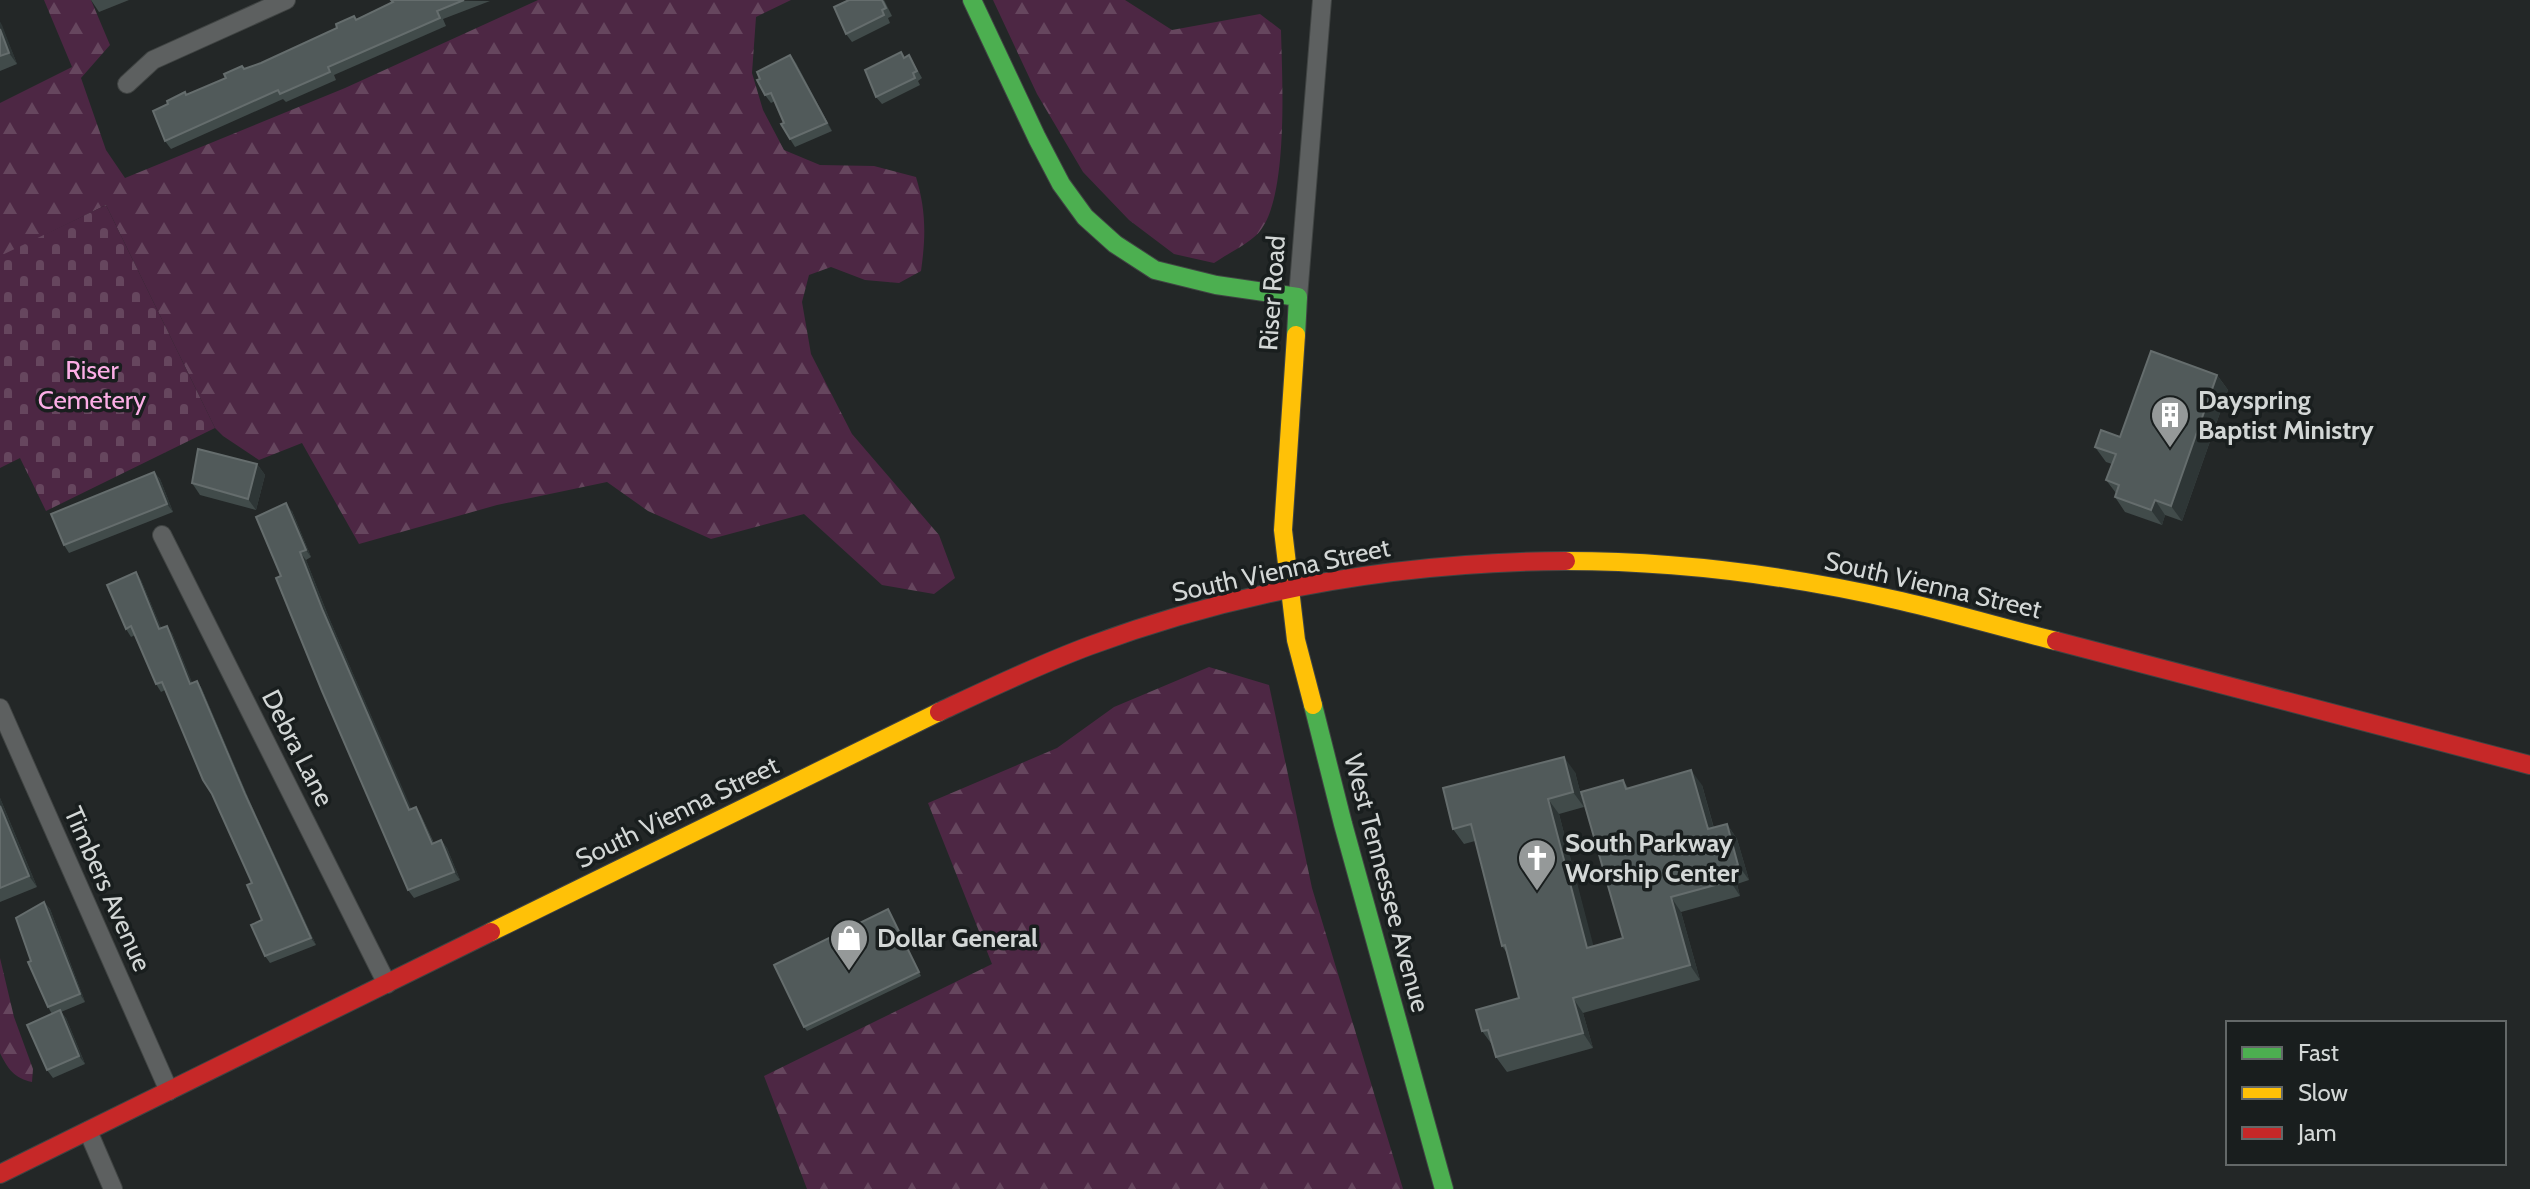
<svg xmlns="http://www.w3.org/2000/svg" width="2530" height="1189" font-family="Cabin,sans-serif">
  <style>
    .forest { fill: url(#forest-firs) }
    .cemetery { fill: url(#cemetery-stones) }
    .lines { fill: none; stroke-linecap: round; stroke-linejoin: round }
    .street-casing { stroke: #404443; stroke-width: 20 }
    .fast-casing { stroke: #404443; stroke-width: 20 }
    .slow-casing { stroke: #404443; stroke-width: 20 }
    .jam-casing { stroke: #404443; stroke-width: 20 }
    .street { stroke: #5d6060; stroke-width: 18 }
    .fast { stroke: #4caf50; stroke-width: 18 }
    .slow { stroke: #ffc107; stroke-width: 18 }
    .jam { stroke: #c62828; stroke-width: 18 }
    .wall { fill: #414b4a }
    .shaded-wall { fill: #2e3636 }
    .building { fill: #515a5a; stroke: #656d6d; stroke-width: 2 }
    .labels { text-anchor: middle; stroke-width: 7; stroke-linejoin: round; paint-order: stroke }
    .street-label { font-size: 26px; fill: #d3d7d6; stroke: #191e1e }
    .park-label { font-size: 26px; fill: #fcaee6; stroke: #191e1e }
    .poi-label { font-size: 26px; font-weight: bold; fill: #d3d7d6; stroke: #191e1e; text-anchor: start }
  </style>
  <defs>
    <pattern id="forest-firs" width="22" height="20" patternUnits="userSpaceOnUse" patternTransform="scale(2)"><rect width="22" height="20" fill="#4d2744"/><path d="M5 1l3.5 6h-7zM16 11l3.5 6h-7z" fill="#66465e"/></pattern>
    <pattern id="cemetery-stones" width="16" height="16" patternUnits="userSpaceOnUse" patternTransform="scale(2)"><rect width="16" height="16" fill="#4d2744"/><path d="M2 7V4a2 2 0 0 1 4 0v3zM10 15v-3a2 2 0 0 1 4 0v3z" fill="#66465e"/></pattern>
  </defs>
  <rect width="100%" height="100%" fill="#232727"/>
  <g class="forest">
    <path d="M44,0H91L110,45L81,78L106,150L125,178L345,88L538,0H791L756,17L752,73L763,110L784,150L820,165L874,166L916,177C926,210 926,236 921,271L899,283L865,280L831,267L809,275L802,302L811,354L852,434L939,535L955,578L934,594L882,585L804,514L711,539L648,511L607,482L497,505L359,544L302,443L259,460L223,436L215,428L106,205L0,257V103L72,67Z"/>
    <path d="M993,0H1125L1172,30L1260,14L1281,30C1282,76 1289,195 1260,231C1252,242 1227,254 1214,263L1174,254L1129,220L1083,172L1037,94Z"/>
    <polygon points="1209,667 1269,685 1312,888 1403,1189 807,1189 764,1076 992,964 928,803 1057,748 1114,707"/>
    <path d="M0,958L14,1017L33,1069L32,1082C14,1078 8,1069 0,1053Z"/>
  </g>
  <polygon class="cemetery" points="106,205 215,428 46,511 20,458 0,468 0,256"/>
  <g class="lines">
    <defs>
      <g id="street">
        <polyline points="127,84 153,60 286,0"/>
        <polyline points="1298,297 1322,0"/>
        <polyline points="162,535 387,984"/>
        <polyline points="0,708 169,1091"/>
        <polyline points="88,1131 113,1189"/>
      </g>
      <g id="fast">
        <polyline points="972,0 1037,138 1061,184 1085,217 1115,244 1155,270 1216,285 1298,297 1296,335"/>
        <polyline points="1313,705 1343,824 1444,1189"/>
      </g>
      <g id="slow">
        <polyline points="1296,335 1283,530 1296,640 1313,705"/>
        <path d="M1566,561C1678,561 1792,576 1901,601C1953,613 2004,628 2056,641"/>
        <polyline points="491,932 939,712"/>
      </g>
      <g id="jam">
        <polyline points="2056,641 2530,765"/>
        <path d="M939,712C988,689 1038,665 1089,646C1242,589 1403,562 1566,561"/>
        <polyline points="0,1174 491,932"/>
      </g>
    </defs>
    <use href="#street" class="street-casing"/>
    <use href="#fast" class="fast-casing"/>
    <use href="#slow" class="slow-casing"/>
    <use href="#jam" class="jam-casing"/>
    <use href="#street" class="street"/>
    <use href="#fast" class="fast"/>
    <use href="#slow" class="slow"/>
    <use href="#jam" class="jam"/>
  </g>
  <g class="wall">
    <polygon points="91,0 129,0 99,12"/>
    <polygon points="391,0 490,1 443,19 446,26 334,75 336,80 286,102 283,99 171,149 165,141 187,95 261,63 337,28 354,16 356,19 393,2"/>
    <polygon points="884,0 892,16 888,18 890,23 852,42 846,34"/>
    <polygon points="0,22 17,64 0,71"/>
    <polygon points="790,55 796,63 832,131 795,147 790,139 775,101 771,103 765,95 760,79"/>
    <polygon points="909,55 922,78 918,81 920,85 882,104 876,97 905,58"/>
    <polygon points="2217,375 2228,390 2182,521 2165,515 2162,525 2125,512 2115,497 2116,493 2106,480 2112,464 2106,462 2095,447 2120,437"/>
    <polygon points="257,464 265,475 256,510 200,495 192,483"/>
    <polygon points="154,472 160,479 173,512 69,553 64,545"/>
    <polygon points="292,511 311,557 306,560 329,618 411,809 421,815 434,843 441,840 447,848 460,880 414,898 408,890 281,576"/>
    <polygon points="136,572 141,580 161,628 172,633 192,683 197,681 202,689 250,802 316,945 270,963 265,956 262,920 252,883 165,690 161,692 156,684 135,635 131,637 126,629"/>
    <polygon points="1575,772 1584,807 1559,814 1593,947 1623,938 1623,780 1628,788 1702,785 1714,828 1727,824 1737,839 1749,880 1737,884 1740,896 1681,912 1700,980 1583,1013 1593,1048 1507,1072 1496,1057 1493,1046 1482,1031 1519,998 1507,953 1502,946 1475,841 1464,844 1453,829"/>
    <polygon points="0,798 37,887 0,902"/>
    <polygon points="44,902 50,909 85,1002 61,1012 66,1018 85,1064 53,1078 47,1070 52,1014 48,1007 31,961"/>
    <polygon points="888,909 921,976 807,1031 804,1027"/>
  </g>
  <g class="shaded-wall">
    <polygon points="0,22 2,25 17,64 9,53 0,29"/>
    <polygon points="790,55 796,63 832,131 827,123"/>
    <polygon points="2217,375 2228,390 2182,521 2171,506"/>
    <polygon points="257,464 265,475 256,510 248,499"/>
    <polygon points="154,472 160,479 173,512 167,504"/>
    <polygon points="2155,500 2165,515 2162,525 2151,510"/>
    <polygon points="286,503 292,511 311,557 306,550"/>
    <polygon points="300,552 306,560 329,618 415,817 409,810 323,611"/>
    <polygon points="136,572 141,580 165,637 159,629"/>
    <polygon points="167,626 172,633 196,692 190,684"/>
    <polygon points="197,681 202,689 250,802 316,945 311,938 245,794"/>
    <polygon points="1564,757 1575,772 1584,807 1573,792"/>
    <polygon points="1691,770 1702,785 1718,844 1708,829"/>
    <polygon points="0,798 37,887 29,876 0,806"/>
    <polygon points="1548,799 1559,814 1598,963 1587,948"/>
    <polygon points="416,807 421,815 437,852 432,844"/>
    <polygon points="1727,824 1737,839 1749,880 1738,865"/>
    <polygon points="441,840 447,848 460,880 454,872"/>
    <polygon points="1726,868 1737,884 1740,896 1730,881"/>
    <polygon points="1671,897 1681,912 1700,980 1690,965"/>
    <polygon points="44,902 50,909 85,1002 80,994"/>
    <polygon points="1573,998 1583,1013 1593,1048 1583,1033"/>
    <polygon points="60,1010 66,1018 85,1064 79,1056"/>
  </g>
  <g class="building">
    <polygon points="391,0 464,0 437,11 440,18 328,67 330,72 280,94 278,90 165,141 153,111 168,104 167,101 185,92 186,95 226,78 224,74 242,66 244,69 261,63 337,28 336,24 354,16 356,20 393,2"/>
    <polygon points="849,0 882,0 886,8 882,10 884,15 846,34 834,7"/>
    <polygon points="0,29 9,53 0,56"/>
    <polygon points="901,52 904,58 909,55 917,71 913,73 915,78 876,97 865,70"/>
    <polygon points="790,55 827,123 790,139 781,124 784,123 771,93 765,95 757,80 760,79 757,72"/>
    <polygon points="2151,351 2217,375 2171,506 2155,500 2151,510 2115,497 2119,485 2106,480 2116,454 2095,447 2101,430 2120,437"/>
    <polygon points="198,449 257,464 248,499 192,483"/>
    <polygon points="154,472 167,504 64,545 51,514"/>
    <polygon points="286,503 306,550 300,552 323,611 409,810 416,807 432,844 441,840 454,872 408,890 322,691 276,578 281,576 256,517"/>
    <polygon points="136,572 159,629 167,626 190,684 197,681 245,794 311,938 265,956 251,925 262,920 247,885 252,883 212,794 203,780 162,682 156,684 131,626 126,629 107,585"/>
    <polygon points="1564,757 1573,792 1548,799 1587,948 1623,938 1581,792 1623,780 1626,789 1691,770 1708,829 1727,824 1738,865 1726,868 1730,881 1671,897 1690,965 1573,998 1583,1033 1496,1057 1488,1030 1482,1031 1476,1010 1519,998 1505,945 1502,946 1471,824 1453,829 1443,788"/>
    <polygon points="0,806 29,876 0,888"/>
    <polygon points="44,902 80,994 48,1007 28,962 31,961 16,918"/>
    <polygon points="888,909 919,972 804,1027 774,965"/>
    <polygon points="60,1010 79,1056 47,1070 27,1025"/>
  </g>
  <defs>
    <symbol id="building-pin" viewBox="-11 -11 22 30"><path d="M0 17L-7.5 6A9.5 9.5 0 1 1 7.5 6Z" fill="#959999" stroke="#191e1e"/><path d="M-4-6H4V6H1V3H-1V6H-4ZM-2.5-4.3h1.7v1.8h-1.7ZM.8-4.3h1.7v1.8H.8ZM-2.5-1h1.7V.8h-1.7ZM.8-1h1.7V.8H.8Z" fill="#fff"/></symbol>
    <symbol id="church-pin" viewBox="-11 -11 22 30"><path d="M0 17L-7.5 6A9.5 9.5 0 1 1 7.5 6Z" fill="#959999" stroke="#191e1e"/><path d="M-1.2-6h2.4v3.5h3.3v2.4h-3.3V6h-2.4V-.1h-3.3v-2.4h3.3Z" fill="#fff"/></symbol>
    <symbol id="shop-pin" viewBox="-11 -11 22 30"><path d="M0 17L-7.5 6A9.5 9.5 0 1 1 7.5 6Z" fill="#959999" stroke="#191e1e"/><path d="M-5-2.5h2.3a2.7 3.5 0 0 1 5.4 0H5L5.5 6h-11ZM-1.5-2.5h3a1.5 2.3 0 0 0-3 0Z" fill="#fff"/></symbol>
  </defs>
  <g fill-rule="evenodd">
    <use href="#building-pin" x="2148" y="393" width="44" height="60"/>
    <use href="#church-pin" x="1515" y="836" width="44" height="60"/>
    <use href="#shop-pin" x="827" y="916" width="44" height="60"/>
  </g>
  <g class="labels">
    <g class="street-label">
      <text transform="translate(1272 293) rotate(-86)" y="9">Riser Road</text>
      <text transform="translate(1281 570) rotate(-12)" y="9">South Vienna Street</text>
      <text transform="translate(1933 585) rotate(13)" y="9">South Vienna Street</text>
      <text transform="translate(298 748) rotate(63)" y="9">Debra Lane</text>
      <text transform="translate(677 812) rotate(-26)" y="9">South Vienna Street</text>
      <text transform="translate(1387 883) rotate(75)" y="9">West Tennessee Avenue</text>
      <text transform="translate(108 889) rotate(66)" y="9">Timbers Avenue</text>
    </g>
    <g class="park-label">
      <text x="92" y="379">Riser<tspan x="92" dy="30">Cemetery</tspan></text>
    </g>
    <g class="poi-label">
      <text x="2198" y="409">Dayspring<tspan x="2198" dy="30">Baptist Ministry</tspan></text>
      <text x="1565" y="852">South Parkway<tspan x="1565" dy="30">Worship Center</tspan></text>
      <text x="877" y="947">Dollar General</text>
    </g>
  </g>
  <rect x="2226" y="1021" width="280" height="144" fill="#191e1e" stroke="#636868" stroke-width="2"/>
  <rect x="2242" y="1047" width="40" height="12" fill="#4caf50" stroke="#636868" stroke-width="2"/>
  <text x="2298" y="1061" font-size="24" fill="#d3d7d6">Fast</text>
  <rect x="2242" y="1087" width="40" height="12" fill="#ffc107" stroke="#636868" stroke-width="2"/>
  <text x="2298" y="1101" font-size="24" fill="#d3d7d6">Slow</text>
  <rect x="2242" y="1127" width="40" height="12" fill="#c62828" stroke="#636868" stroke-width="2"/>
  <text x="2298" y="1141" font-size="24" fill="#d3d7d6">Jam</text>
</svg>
